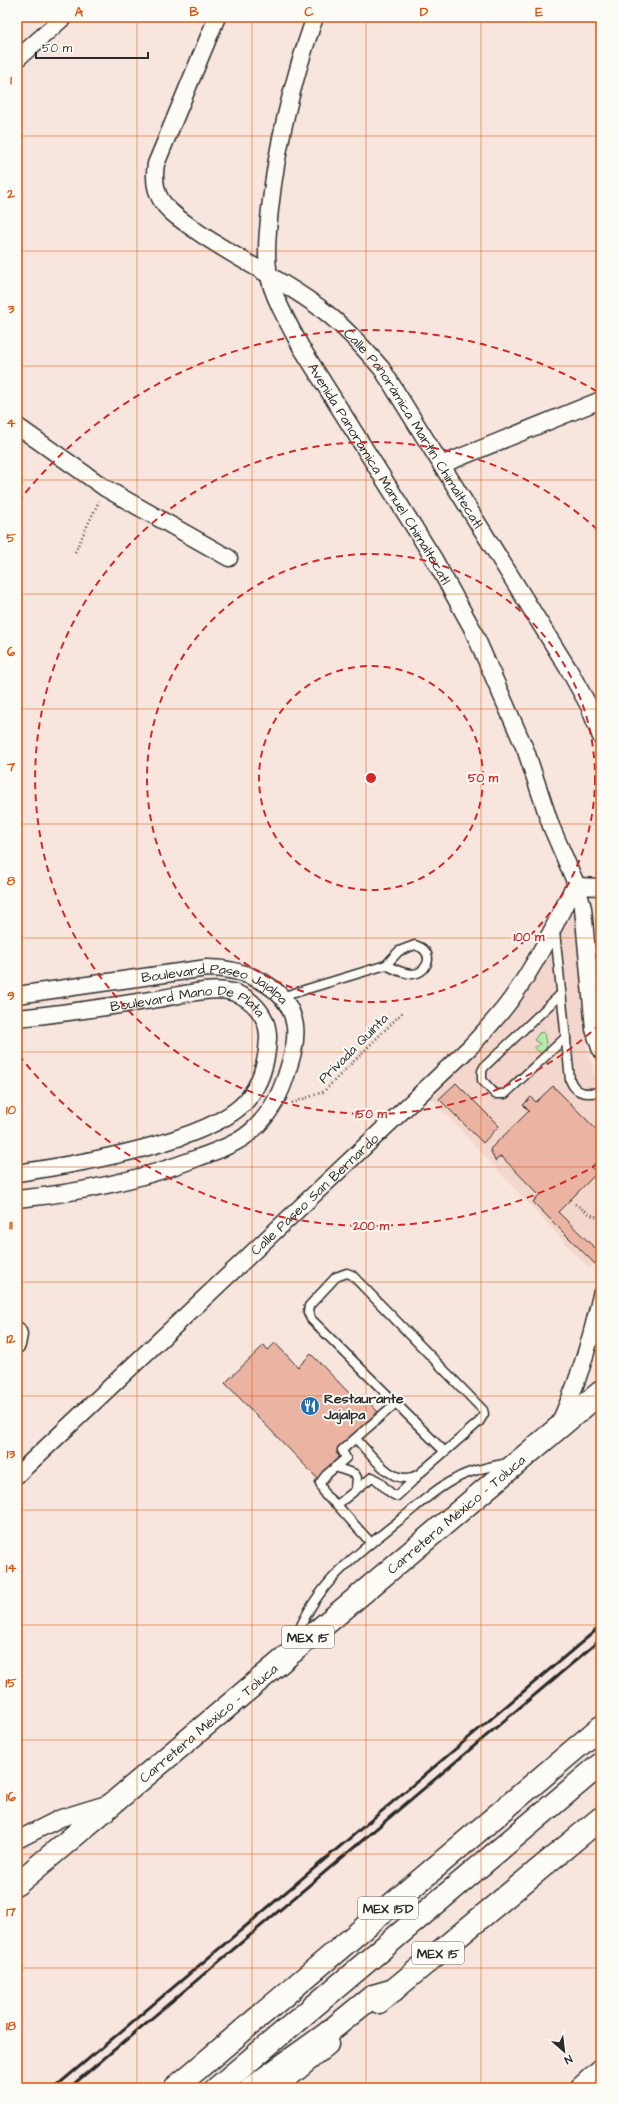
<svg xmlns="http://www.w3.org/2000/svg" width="618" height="2105" font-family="'Architects Daughter',sans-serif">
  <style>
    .built { fill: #f4d7cc }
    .green { fill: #b7ebab; stroke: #718b6b }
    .building { fill: #ebb3a2; stroke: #2b2b2b }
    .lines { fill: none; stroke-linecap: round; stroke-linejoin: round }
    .service-casing { stroke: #2b2b2b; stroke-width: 11 }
    .minor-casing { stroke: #2b2b2b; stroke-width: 19 }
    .tertiary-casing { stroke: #2b2b2b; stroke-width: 23 }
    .primary-casing { stroke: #2b2b2b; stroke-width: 25 }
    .motorway-casing { stroke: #2b2b2b; stroke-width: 25 }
    .path { stroke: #2b2b2b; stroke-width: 2.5; stroke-dasharray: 1 3; stroke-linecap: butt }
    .service { stroke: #fdfcf7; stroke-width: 8 }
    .minor { stroke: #fdfcf7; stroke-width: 16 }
    .tertiary { stroke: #fdfcf7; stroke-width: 20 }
    .primary { stroke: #fdfcf7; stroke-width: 22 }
    .motorway { stroke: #fdfcf7; stroke-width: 22 }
    .rail { stroke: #2b2b2b; stroke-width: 3 }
    .grid { fill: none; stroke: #df570e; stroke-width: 1; stroke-opacity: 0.55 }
    .ring { fill: none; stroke: #d62828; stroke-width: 2; stroke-dasharray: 7 5 }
    .labels { text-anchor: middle; stroke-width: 4; stroke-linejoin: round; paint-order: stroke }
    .shield { fill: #fdfcf7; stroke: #6a6a68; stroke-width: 1 }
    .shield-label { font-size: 13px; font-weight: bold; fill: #2b2b2b }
    .street-label { font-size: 14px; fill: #2b2b2b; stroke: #fdfcf7 }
    .poi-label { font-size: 14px; font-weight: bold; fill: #2b2b2b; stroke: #fdfcf7; text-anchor: start }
    .centre { fill: #d62828; stroke: #fdfcf7; stroke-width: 2 }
    .ring-label { font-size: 12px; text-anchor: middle; font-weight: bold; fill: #d62828; stroke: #fdfcf7; stroke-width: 4; stroke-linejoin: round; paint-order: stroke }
    .neatline { fill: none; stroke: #df570e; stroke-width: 1.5 }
    .grid-label { font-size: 13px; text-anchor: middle; font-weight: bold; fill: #df570e }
  </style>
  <rect width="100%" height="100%" fill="#f8e6de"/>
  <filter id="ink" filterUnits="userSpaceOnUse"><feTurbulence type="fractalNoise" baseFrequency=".025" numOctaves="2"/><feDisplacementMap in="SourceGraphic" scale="8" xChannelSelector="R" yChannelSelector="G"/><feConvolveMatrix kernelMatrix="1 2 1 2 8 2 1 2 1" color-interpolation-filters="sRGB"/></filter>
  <g filter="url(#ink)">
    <polygon class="built" points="576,896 584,977 587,1048 601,1101 601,1258 589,1269 429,1096 492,1037 523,998 550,952"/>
    <polygon class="green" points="544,1032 547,1050 543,1054 534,1048 540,1044 534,1040 539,1033"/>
    <g class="building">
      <polygon points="456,1083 499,1126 483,1143 439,1099"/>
      <polygon points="553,1086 601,1134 601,1157 591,1167 597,1173 558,1212 601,1254 601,1258 595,1264 533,1202 539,1195 501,1156 495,1161 490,1149 529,1111 523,1105 531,1097 536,1102"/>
      <polygon points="275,1343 298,1367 311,1354 357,1401 362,1395 378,1412 336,1453 340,1457 318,1479 225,1383 264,1345 268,1350"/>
    </g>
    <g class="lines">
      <defs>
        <g id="service">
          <path d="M555,931L570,1080C576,1095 587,1094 601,1092"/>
          <polyline points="561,994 484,1067 482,1071 482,1080 495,1094 505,1094 566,1037"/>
          <path d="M281,997L386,965L399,951L415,945C417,946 421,947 423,949C434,958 425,973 413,974C403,974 394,969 386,965"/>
          <path d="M356,1439C372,1455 394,1490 419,1474L479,1422L484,1414L483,1410L352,1275L347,1273L336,1277L309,1306L308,1312L311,1319L444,1451"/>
          <polyline points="335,1467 355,1474 357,1478 356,1488"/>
          <path d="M337,1505L372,1477C382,1481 387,1494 397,1496L416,1478"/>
          <polyline points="371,1543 337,1505 325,1495 320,1483 326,1475 346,1458 342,1450 396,1403"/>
          <path d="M294,1644C313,1585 355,1556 401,1519C418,1505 435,1489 455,1479C471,1470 489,1467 507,1463"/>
        </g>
        <g id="minor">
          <path id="s1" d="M217,17L156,164C154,176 154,188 161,200C169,213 183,221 195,230C236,259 284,280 324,311C346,328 364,348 382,369L569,670L589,706L601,737"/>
          <path id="s2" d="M315,17C293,79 277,143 270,209C268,230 265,254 269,275C271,294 292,330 301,347L434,559L472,628L526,751L551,826L577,886L583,908L594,1029L601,1051"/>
          <polyline points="17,59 64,17"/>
          <polyline points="17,426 105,488 229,558"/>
          <polyline points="441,465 601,400"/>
          <path id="s3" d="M17,995L207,968C243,968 289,985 295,1026C297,1043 291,1060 286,1076C278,1101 265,1122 244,1137C231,1146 214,1152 200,1157C141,1180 79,1193 17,1199"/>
          <path id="s4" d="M17,1018C62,1014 107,1007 151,1000C174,997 210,986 232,992C253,998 269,1017 268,1039C267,1061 261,1083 247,1100C212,1142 72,1165 17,1173"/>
          <polyline points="17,1330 19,1334 17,1345"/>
          <path d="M558,1426C578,1384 591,1340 601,1295"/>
          <path id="s5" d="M17,1475L470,1047C485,1031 499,1016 512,998C535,965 554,928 571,892L577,886L601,887"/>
          <polyline points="17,1840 61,1818 110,1803"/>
        </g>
        <polyline id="tertiary" points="580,2088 601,2069"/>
        <g id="primary">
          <path id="s6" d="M17,1884L601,1392"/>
          <polyline points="379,2002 601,1818"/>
          <polyline points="274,2088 327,2044"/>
        </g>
        <g id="motorway">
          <polyline points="175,2088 601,1727"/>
          <polyline points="217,2088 601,1764"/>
          <polyline points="251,2088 325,2035 373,1996 394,1990"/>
        </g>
      </defs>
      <use href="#service" class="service-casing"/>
      <use href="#minor" class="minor-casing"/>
      <use href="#tertiary" class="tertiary-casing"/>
      <use href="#primary" class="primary-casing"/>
      <use href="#motorway" class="motorway-casing"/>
      <g class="path">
        <polyline points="75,552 99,501"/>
        <polyline points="292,1103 323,1092 403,1012"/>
        <polyline points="575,1204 593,1216 601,1217"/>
      </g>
      <use href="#service" class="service"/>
      <use href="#minor" class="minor"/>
      <use href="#tertiary" class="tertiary"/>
      <use href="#primary" class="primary"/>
      <use href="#motorway" class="motorway"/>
      <g class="rail">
        <polyline points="54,2088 601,1626"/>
        <polyline points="69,2088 601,1639"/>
      </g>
    </g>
  </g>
  <path class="grid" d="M137,17V2088M252,17V2088M366,17V2088M481,17V2088M17,136H601M17,251H601M17,366H601M17,480H601M17,594H601M17,709H601M17,824H601M17,938H601M17,1052H601M17,1167H601M17,1282H601M17,1396H601M17,1510H601M17,1625H601M17,1740H601M17,1854H601M17,1968H601"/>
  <g class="ring">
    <circle cx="371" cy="778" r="112"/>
    <circle cx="371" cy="778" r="224"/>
    <path d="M600 1024A336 336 0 1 1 600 532"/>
    <path d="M598 1164A448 448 0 0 1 18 1054M18 502A448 448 0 0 1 598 392"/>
  </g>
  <defs>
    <symbol id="restaurant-disc" viewBox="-11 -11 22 22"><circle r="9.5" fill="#1f6fb2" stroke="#fdfcf7"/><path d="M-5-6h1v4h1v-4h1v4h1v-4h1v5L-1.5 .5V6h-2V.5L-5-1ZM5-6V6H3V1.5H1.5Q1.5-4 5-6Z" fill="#fff"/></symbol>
  </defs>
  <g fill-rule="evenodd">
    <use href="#restaurant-disc" x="299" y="1395" width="22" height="22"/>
  </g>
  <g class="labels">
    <g class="shield">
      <rect x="282" y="1626" width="52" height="22" rx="3"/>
      <rect x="358" y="1897" width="60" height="22" rx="3"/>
      <rect x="412" y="1942" width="52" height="22" rx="3"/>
    </g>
    <g class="shield-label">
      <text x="308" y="1642">MEX 15</text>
      <text x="388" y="1913">MEX 15D</text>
      <text x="438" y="1958">MEX 15</text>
    </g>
    <g class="street-label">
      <text dy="5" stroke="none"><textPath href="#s1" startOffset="543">Calle Panorámica Martin Chimaltecatl</textPath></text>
      <text dy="5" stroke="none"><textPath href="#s2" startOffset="492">Avenida Panorámica Manuel Chimaltecatl</textPath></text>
      <text dy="5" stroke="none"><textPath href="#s3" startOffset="203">Boulevard Paseo Jajalpa</textPath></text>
      <text dy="5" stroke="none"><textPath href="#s4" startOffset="175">Boulevard Mano De Plata</textPath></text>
      <text transform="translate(353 1048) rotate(-45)" y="5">Privada Quinta</text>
      <text dy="5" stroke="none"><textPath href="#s5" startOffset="409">Calle Paseo San Bernardo</textPath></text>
      <text dy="5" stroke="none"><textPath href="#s6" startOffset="574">Carretera México - Toluca</textPath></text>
      <text dy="5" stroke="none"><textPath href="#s6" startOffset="250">Carretera México - Toluca</textPath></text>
    </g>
    <g class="poi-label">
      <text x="324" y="1403">Restaurante<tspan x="324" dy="16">Jajalpa</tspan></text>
    </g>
  </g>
  <circle cx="371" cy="778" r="6" class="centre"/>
  <g class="ring-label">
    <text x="483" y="782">50 m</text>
    <text x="529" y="941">100 m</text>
    <text x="371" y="1118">150 m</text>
    <text x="371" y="1230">200 m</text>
  </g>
  <rect width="618" height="2105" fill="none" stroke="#fdfcf7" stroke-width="44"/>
  <g transform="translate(564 2051) rotate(152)" stroke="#fdfcf7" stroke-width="3" paint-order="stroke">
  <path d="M0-3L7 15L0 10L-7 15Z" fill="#2b2b2b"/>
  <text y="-6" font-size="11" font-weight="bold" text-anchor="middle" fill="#2b2b2b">N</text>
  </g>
  <path d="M36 52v6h112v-6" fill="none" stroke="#2b2b2b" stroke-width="2"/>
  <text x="42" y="52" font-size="12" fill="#2b2b2b" stroke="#fdfcf7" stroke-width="3" paint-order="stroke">50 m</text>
  <rect x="22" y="22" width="574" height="2061" class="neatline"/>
  <g class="grid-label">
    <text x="79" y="16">A</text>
    <text x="194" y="16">B</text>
    <text x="309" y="16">C</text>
    <text x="424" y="16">D</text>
    <text x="539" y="16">E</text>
    <text x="11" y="84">1</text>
    <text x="11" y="198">2</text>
    <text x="11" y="313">3</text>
    <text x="11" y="427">4</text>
    <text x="11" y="542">5</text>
    <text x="11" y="656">6</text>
    <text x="11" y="771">7</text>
    <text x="11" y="885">8</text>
    <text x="11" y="1000">9</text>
    <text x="11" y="1114">10</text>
    <text x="11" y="1229">11</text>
    <text x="11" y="1343">12</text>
    <text x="11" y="1458">13</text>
    <text x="11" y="1572">14</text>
    <text x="11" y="1687">15</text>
    <text x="11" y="1801">16</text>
    <text x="11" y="1916">17</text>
    <text x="11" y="2030">18</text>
  </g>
</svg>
